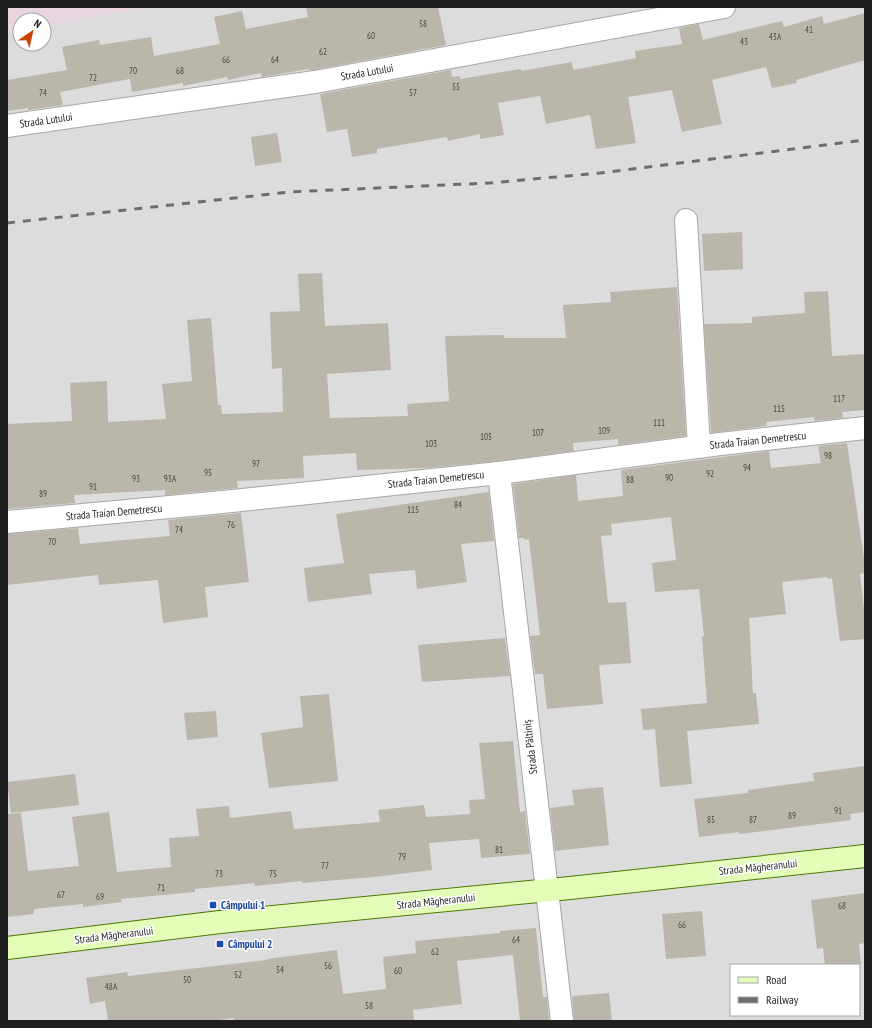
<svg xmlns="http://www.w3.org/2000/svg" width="872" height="1028" font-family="'PT Sans Narrow',sans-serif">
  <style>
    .residential { fill: #dddcdc; fill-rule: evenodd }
    .industrial { fill: #e9d6e0 }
    .building { fill: #bab6aa }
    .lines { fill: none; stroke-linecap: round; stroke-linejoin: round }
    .street-casing { stroke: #a6a6a6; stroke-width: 24 }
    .secondary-casing { stroke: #477b01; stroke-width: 24 }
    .street { stroke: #fff; stroke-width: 22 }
    .secondary { stroke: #e3fcb7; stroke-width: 22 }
    .rail { stroke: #6d6d6d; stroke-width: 3; stroke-dasharray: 8 8; stroke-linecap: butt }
    .transit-dot { fill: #1a4fb4; stroke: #fff; stroke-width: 1.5 }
    .labels { text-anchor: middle; stroke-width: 3; stroke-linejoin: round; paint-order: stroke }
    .number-label { font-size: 9px; fill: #464542 }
    .street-label { font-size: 11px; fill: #1f1f1f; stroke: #fff }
    .transit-label { font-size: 11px; font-weight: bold; fill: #164399; stroke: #fff; text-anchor: start }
  </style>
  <rect width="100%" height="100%" fill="#f0f0e5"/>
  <path class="residential" d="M7,7H865V1021H7ZM20,20H44V44H20ZM731,965H859V1015H731Z"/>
  <polygon class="industrial" points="7,7 148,7 44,26 44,20 20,20 20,30 7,32"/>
  <g class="building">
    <polygon points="306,7 438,7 446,45 313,70 309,70 309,69 262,77 261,73 228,80 227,77 183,86 183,83 132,92 130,79 60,92 63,105 28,110 28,108 7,111 7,80 67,70 62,47 99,40 100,45 151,37 154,56 220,44 214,17 242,11 246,29 308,17"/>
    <polygon points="865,13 865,60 796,80 797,83 772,88 766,67 712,80 722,124 682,132 672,90 628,97 636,143 596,149 590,115 546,124 540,96 498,103 504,135 480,139 480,134 448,141 447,137 377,149 377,153 352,157 347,129 327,132 320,94 451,70 452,77 460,76 460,79 521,69 521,71 572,62 573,70 636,58 635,51 682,44 679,28 699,24 703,40 782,21 784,27 822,16 824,24"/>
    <polygon points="277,133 282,162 255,166 251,137"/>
    <polygon points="742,232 743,269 704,271 702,234"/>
    <polygon points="322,273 325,326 388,323 391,370 327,374 330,418 408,416 407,404 449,401 445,336 503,335 504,338 566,338 563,305 611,302 610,292 677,287 686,436 618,445 618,439 573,443 574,451 498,461 427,468 357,470 356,453 303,456 304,478 237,481 238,488 165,495 165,490 74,495 75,503 7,509 7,424 72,421 70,383 107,381 108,422 166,419 162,384 192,381 187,320 211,318 218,405 221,405 222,414 283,412 282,368 272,369 270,312 300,311 298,274"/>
    <polygon points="828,291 832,356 865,354 865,410 842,412 843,418 815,421 814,417 766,422 766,426 711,433 704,324 752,323 752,317 805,313 804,292"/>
    <polygon points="847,443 865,565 865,573 860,574 865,618 865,639 840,641 832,578 828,579 827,577 782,582 786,614 749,618 753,693 756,693 759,724 687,731 692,784 660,787 655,729 643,730 641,709 707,703 702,637 704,636 699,589 655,592 652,563 676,560 671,517 611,524 612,535 601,536 608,603 626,602 631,663 599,665 603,704 547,709 543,674 535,674 530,636 540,635 529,539 524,540 524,538 519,538 513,484 576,475 578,501 623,496 621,470 769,451 771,468 821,463 818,446"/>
    <polygon points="489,492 494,541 461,544 467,582 417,589 415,570 369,574 372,594 308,602 304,568 344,563 336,514"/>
    <polygon points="241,513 249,582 205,587 208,617 163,623 158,580 99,585 98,575 7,585 7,534 78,528 80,544 170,536 168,520"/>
    <polygon points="505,638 510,676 422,682 418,645"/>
    <polygon points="329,694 338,781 269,788 261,733 303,727 300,696"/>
    <polygon points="216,711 218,737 187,740 184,713"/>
    <polygon points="513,741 520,812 525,811 530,854 481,858 479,839 429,843 432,870 374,877 302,883 302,881 255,886 254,883 195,889 195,892 121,899 122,902 83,907 83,904 34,909 34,914 7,917 7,814 21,813 28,871 79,866 72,817 109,812 117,872 171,867 169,838 199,836 196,809 229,806 230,818 291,811 294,829 380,822 378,810 424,805 426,817 470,814 469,800 485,799 479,743"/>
    <polygon points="865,766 865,812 850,814 851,820 739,834 739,832 699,837 694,799 748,793 748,790 814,781 813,773"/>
    <polygon points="75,774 79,805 11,813 7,782"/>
    <polygon points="603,787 609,845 555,851 550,808 574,805 572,790"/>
    <polygon points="865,893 865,943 859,944 861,965 825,965 823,948 817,949 811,900"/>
    <polygon points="702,911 706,956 666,959 662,914"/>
    <polygon points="536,928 543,997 547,997 549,1021 520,1021 513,955 457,961 462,1004 413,1010 414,1021 234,1021 234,1018 212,1021 108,1021 105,1001 90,1004 86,978 127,972 128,976 267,960 267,959 337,950 343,994 386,989 383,957 416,953 415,941 500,933 500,931"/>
    <polygon points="609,993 612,1021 574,1021 572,996"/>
  </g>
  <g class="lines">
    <defs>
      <g id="street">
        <polyline points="7,126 315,82 724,7"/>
        <polyline points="686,220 699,447"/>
        <polyline points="499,473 562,1021"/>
        <polyline points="7,522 213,503 499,473 720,444 865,428"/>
      </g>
      <polyline id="secondary" points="7,948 220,922 570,888 865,856"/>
    </defs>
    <use href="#street" class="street-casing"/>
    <use href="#secondary" class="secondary-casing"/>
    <use href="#street" class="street"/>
    <use href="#secondary" class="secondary"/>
    <polyline class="rail" points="7,223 289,192 489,183 600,173 865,140"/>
  </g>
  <g class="transit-dot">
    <rect x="209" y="901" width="8" height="8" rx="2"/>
    <rect x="216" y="940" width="8" height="8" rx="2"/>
  </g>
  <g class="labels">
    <g class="number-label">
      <text x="423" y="27">58</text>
      <text x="809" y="33">41</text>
      <text x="371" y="39">60</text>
      <text x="775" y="40">43A</text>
      <text x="744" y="45">43</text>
      <text x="323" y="55">62</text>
      <text x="226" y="63">66</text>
      <text x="275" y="63">64</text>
      <text x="133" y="74">70</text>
      <text x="180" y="74">68</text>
      <text x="93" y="81">72</text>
      <text x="456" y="90">55</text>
      <text x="43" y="96">74</text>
      <text x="413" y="96">57</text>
      <text x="839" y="402">117</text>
      <text x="779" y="412">115</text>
      <text x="659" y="426">111</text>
      <text x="604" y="434">109</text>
      <text x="538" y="436">107</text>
      <text x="486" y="440">105</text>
      <text x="431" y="447">103</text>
      <text x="828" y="459">98</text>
      <text x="256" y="467">97</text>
      <text x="747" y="471">94</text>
      <text x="208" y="476">95</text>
      <text x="710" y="477">92</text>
      <text x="669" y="481">90</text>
      <text x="136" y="482">93</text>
      <text x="170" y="482">93A</text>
      <text x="630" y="483">88</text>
      <text x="93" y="490">91</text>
      <text x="43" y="497">89</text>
      <text x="458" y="508">84</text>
      <text x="413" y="513">115</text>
      <text x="231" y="528">76</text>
      <text x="179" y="533">74</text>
      <text x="52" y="545">70</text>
      <text x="838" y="814">91</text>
      <text x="792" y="819">89</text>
      <text x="711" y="823">85</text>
      <text x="753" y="823">87</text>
      <text x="499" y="853">81</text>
      <text x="402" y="860">79</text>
      <text x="325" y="869">77</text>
      <text x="219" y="877">73</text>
      <text x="273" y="877">75</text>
      <text x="161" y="891">71</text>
      <text x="61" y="898">67</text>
      <text x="100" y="900">69</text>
      <text x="842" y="909">68</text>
      <text x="682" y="928">66</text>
      <text x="516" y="943">64</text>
      <text x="435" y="955">62</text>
      <text x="328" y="969">56</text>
      <text x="280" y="973">54</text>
      <text x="398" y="974">60</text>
      <text x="238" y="978">52</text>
      <text x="187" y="983">50</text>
      <text x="111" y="990">48A</text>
      <text x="369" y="1009">58</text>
    </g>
    <g class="street-label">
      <text transform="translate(367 72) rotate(-10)" y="4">Strada Lutului</text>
      <text transform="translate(46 120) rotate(-8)" y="4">Strada Lutului</text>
      <text transform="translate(758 440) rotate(-6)" y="4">Strada Traian Demetrescu</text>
      <text transform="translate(436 479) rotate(-6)" y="4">Strada Traian Demetrescu</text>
      <text transform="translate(114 512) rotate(-5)" y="4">Strada Traian Demetrescu</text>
      <text transform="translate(530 747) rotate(-97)" y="4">Strada Păltiniș</text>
      <text transform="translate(758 867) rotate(-6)" y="4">Strada Măgheranului</text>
      <text transform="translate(436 901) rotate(-6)" y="4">Strada Măgheranului</text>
      <text transform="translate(114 935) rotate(-7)" y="4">Strada Măgheranului</text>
    </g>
    <g class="transit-label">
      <text x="221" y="909">Câmpului 1</text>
      <text x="228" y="948">Câmpului 2</text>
    </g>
  </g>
  <rect width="872" height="1028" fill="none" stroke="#1f1f1f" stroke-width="16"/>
  <rect x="730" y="964" width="130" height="52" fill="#ffffff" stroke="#a5a5a5"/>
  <rect x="738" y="977" width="20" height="6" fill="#e3fcb7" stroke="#a5a5a5"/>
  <text x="766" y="984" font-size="12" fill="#1f1f1f">Road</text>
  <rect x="738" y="997" width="20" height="6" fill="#6d6d6d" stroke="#a5a5a5"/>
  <text x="766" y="1004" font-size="12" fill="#1f1f1f">Railway</text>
  <g transform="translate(32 32) rotate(34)"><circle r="19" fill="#ffffff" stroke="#a5a5a5"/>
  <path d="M0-3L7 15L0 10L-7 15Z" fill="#ce4100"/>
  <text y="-6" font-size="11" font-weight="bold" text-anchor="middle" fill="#1f1f1f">N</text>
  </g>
</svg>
